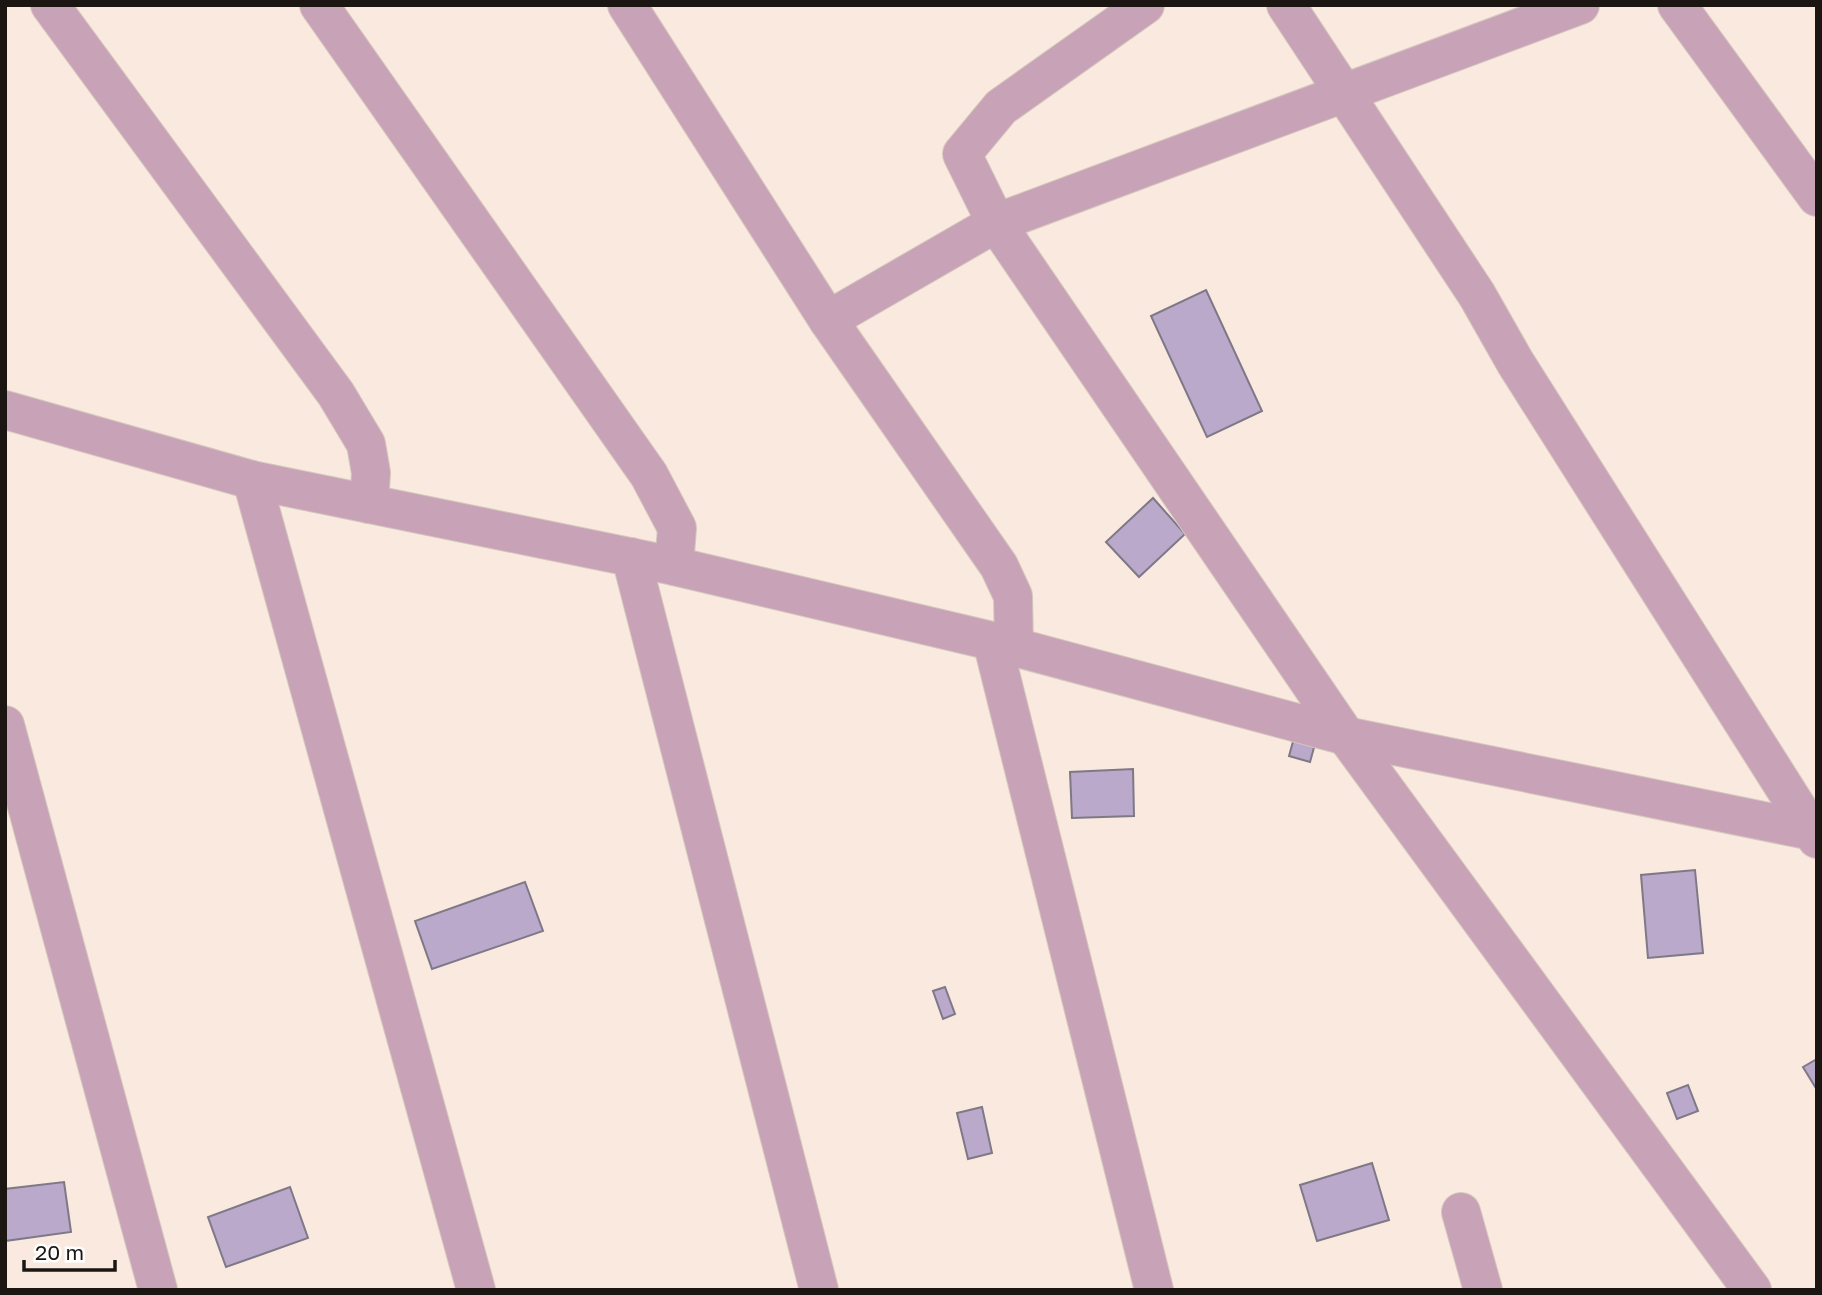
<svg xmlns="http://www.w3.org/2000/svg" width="1822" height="1295" font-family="'Golos Text',sans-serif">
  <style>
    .building { fill: #baa9cb; stroke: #7f7886; stroke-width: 2 }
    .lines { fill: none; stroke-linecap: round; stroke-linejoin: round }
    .minor-casing { stroke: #d5c7bd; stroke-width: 40 }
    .minor { stroke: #c8a3b7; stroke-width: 38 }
  </style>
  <rect width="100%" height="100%" fill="#f9e9de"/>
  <g class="building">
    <polygon points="1206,290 1262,411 1207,437 1151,316"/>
    <polygon points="1153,498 1185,534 1139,577 1106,542"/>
    <polygon points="1297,727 1318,733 1310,762 1289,756"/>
    <polygon points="1133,769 1134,816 1072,818 1070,772"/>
    <polygon points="1695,870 1703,953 1648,958 1641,875"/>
    <polygon points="525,882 543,931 432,969 415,921"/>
    <polygon points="945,987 955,1014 943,1019 933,991"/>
    <polygon points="1817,1059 1817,1090 1803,1067"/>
    <polygon points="1688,1085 1698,1111 1677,1119 1667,1093"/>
    <polygon points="982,1107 992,1153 968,1159 957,1113"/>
    <polygon points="1372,1163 1389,1220 1317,1241 1300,1185"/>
    <polygon points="64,1182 71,1232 5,1241 5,1189"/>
    <polygon points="290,1187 308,1238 226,1267 208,1217"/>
  </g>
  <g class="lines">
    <defs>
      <g id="minor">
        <polyline points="50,5 336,394 366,444 371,473 369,504"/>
        <polyline points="319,5 649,475 677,528 674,566"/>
        <polyline points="627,5 828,320 999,566 1013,596 1014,647"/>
        <polyline points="1145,5 1001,107 962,154 996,223 1346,736 1752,1290"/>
        <polyline points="1286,5 1477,295 1515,362 1817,839"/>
        <polyline points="1677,5 1817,197"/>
        <polyline points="828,320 996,223 1580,5"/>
        <polyline points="5,410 252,480 674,566 992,641 1346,736 1812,831"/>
        <polyline points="252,480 476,1290"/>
        <polyline points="631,557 819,1290"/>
        <polyline points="992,641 1154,1290"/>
        <polyline points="5,725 158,1290"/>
        <polyline points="1461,1212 1483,1290"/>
      </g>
    </defs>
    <use href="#minor" class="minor-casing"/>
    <use href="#minor" class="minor"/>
  </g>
  <rect width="1822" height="1295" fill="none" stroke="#1b1612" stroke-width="14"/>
  <path d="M24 1260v10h91v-10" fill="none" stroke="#1b1612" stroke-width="3.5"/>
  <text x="35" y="1260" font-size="21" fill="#1b1612" stroke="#ffffff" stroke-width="5" paint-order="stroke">20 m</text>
</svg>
